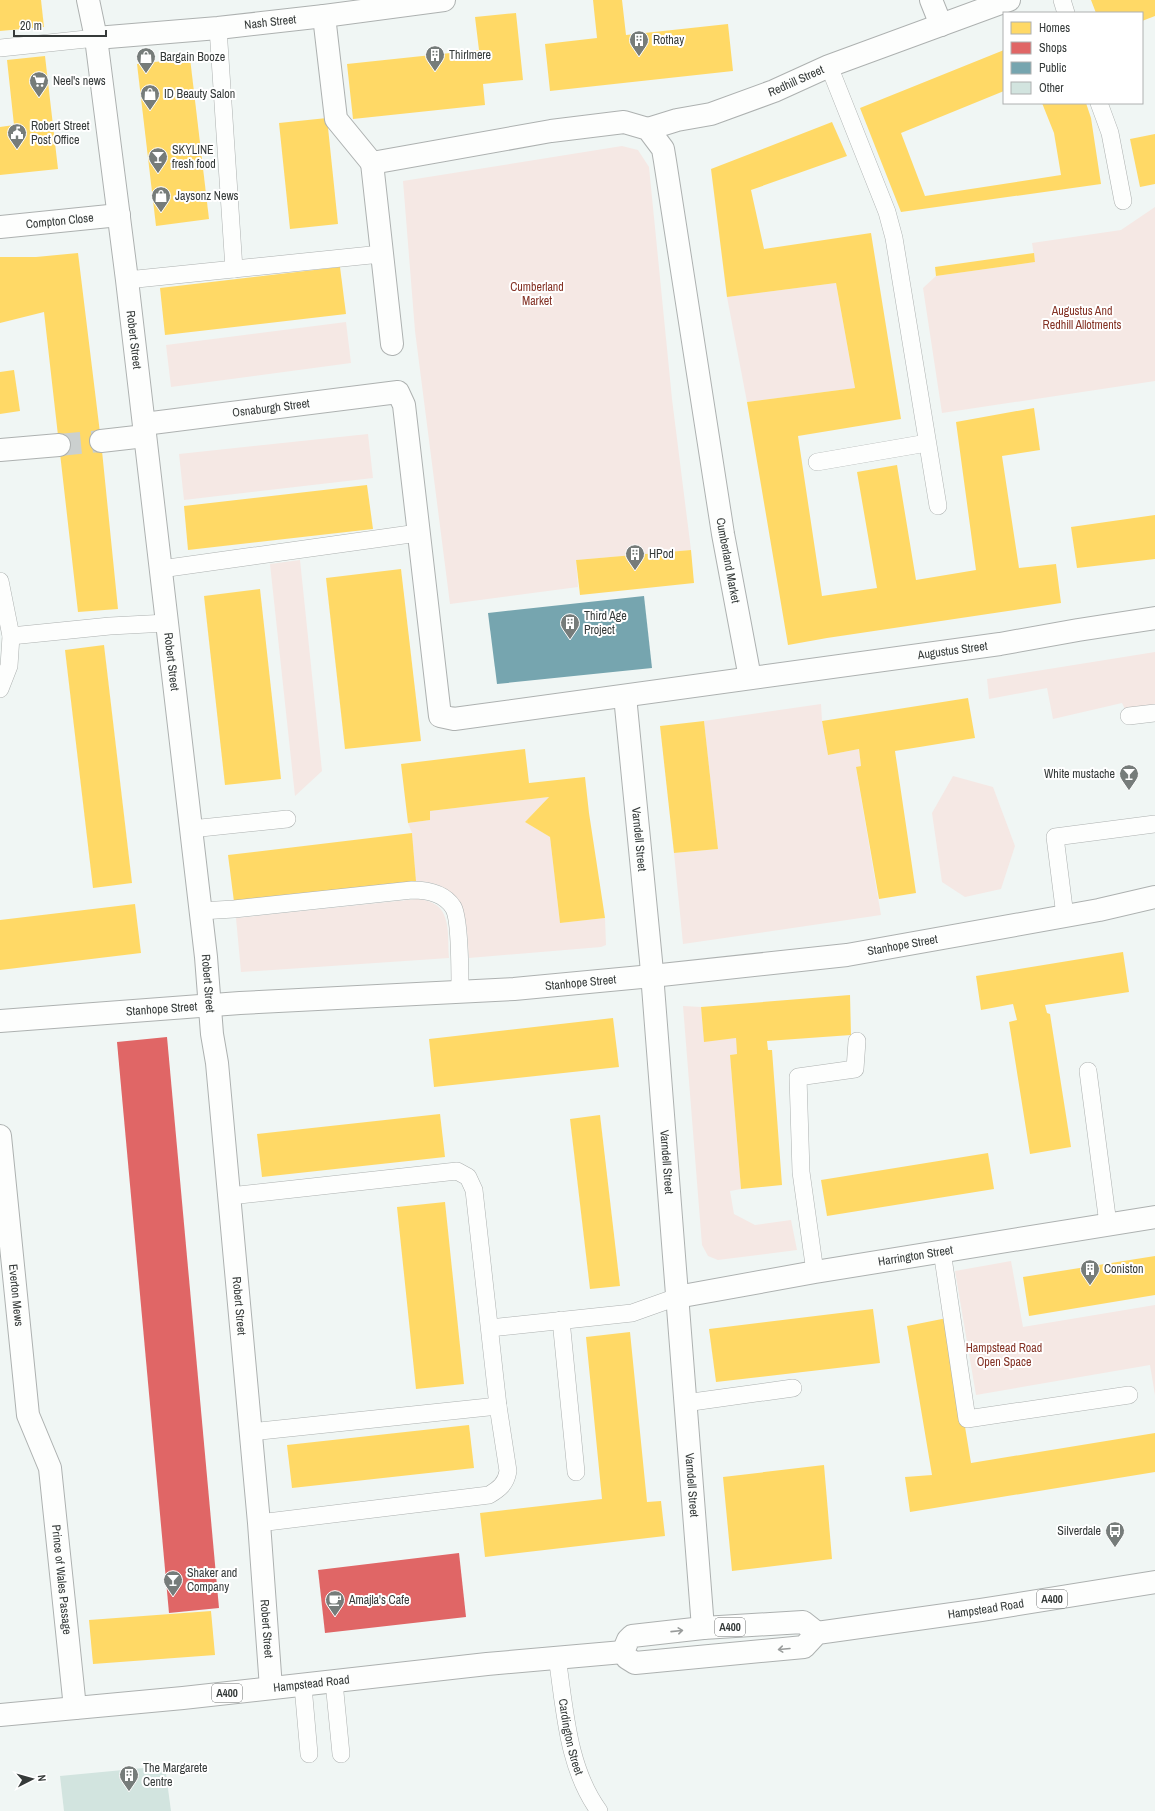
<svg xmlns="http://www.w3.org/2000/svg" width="1155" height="1811" font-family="'Archivo Narrow',sans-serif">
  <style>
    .green { fill: #f5e8e4 }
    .homes { fill: #ffd966 }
    .shops { fill: #e06666 }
    .public { fill: #76a5af }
    .building { fill: #d2e4df }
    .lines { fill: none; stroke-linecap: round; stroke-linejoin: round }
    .pedestrian-tunnel { stroke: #cbd0cf; stroke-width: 22; stroke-dasharray: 22 11; stroke-linecap: butt }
    .service-casing { stroke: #adb1b0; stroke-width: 18 }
    .pedestrian-casing { stroke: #adb1b0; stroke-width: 24 }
    .minor-casing { stroke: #adb1b0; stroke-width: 24 }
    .tertiary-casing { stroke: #adb1b0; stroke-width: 24 }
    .trunk-casing { stroke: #adb1b0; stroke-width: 24 }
    .service { stroke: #fdfefd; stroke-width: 17 }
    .pedestrian { stroke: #fdfefd; stroke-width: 22 }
    .minor { stroke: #fdfefd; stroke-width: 22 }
    .tertiary { stroke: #fdfefd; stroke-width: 22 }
    .trunk { stroke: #fdfefd; stroke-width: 22 }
    .oneway { stroke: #999c9b }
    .labels { text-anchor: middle; stroke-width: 4; stroke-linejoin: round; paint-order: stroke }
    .shield { fill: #fff; stroke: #727574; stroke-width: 1 }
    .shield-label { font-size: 11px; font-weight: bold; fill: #353a39 }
    .street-label { font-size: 12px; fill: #353a39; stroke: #fff }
    .poi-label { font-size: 12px; fill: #353a39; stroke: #fff; text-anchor: start }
    .park-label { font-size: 12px; fill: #843225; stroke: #fff }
  </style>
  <rect width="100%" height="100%" fill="#f0f6f4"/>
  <g class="green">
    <polygon points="622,146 638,150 649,167 672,399 691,550 576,560 578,587 450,604 415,331 403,181"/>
    <polygon points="1155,207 1155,381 942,413 923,288 936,276 1035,262 1032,243 1121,230"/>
    <polygon points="836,283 855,388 747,402 727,297"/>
    <polygon points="346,322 351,363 171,387 166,345"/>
    <polygon points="368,434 373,478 184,500 179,454"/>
    <polygon points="300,560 322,771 295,796 270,564"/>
    <polygon points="1155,652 1155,707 1126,711 1122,703 1053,719 1047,688 989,699 987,679"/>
    <polygon points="821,704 822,721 828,755 859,749 861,766 856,768 881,915 683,944 674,853 718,849 704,721"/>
    <polygon points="953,776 993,787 1015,846 1001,889 965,897 942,882 932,813"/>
    <path d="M549,797L525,822L550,837L560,923L605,918L606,945L601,947L469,958C467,918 466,883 416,881L412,833L408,823L430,820V811Z"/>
    <path d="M417,899C453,902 447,930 449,958L241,972L236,918Z"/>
    <polygon points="683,1006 701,1007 704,1041 736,1038 737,1054 730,1055 741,1189 730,1191 734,1214 755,1225 791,1220 797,1250 718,1260 708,1256 702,1245"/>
    <polygon points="1011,1261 1023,1327 1155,1305 1155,1395 1150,1365 976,1395 955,1271"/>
  </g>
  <g class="homes">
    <polygon points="0,0 41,0 44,27 0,31"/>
    <polygon points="593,0 622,0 626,35 728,24 733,71 550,91 545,44 597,38"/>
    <polygon points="1091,0 1155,0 1155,16 1142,21 1142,13 1096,13"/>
    <polygon points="516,13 523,80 483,84 485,105 353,119 347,64 479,50 475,17"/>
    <polygon points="1004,50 1004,91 901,133 925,196 1061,175 1054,133 1042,103 1086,103 1091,118 1101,184 901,212 860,108"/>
    <polygon points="45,56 58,169 0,175 0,127 14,125 7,60"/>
    <polygon points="190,58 209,219 156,226 137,64"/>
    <polygon points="327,118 338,224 290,229 279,123"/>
    <polygon points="832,122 847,156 751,190 764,249 871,233 901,419 798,436 822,596 877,588 857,472 897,465 916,580 976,570 956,422 1034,408 1040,450 1002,456 1019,568 1056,564 1061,603 827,638 788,645 747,402 855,388 836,283 727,297 711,169"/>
    <polygon points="1155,134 1155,184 1140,187 1130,139"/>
    <polygon points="78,253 101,441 118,609 78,612 44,312 0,323 0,257 36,257"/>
    <polygon points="1034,253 1035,262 936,276 935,267"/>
    <polygon points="340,267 346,314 165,335 160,288"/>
    <polygon points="14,370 20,411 0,414 0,372"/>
    <polygon points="367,485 373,529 188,550 184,506"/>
    <polygon points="1155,515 1155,559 1077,568 1071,527"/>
    <polygon points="691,550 694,583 580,595 576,560"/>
    <polygon points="401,569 421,741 345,749 326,578"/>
    <polygon points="260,589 281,779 225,785 204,596"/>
    <polygon points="104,645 132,883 93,888 65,650"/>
    <polygon points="968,698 975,738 895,751 916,893 879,899 856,767 861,766 859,749 828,755 822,721"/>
    <polygon points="704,721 718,849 674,853 660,726"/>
    <polygon points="525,749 529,783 585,777 589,813 605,918 560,923 550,837 525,822 549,797 430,811 430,820 408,823 401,764"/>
    <polygon points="412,833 416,881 234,902 228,855"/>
    <polygon points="135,904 141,953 0,970 0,920"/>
    <polygon points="1123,952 1129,992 1045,1005 1047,1013 1050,1014 1071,1147 1030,1154 1009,1022 1017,1020 1013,1004 981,1010 976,976"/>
    <polygon points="850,995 851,1035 767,1041 768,1050 772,1050 782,1185 741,1189 730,1055 737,1054 736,1038 704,1042 701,1007"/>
    <polygon points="613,1018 619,1067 434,1087 429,1039"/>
    <polygon points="440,1114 445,1157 262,1177 257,1134"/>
    <polygon points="600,1115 620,1286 590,1289 570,1119"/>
    <polygon points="988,1153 994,1189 827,1216 821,1180"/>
    <polygon points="445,1202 464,1384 416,1389 397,1207"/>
    <polygon points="1155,1256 1155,1295 1029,1316 1023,1277"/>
    <polygon points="873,1309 880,1363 716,1382 709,1329"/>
    <polygon points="947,1318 971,1463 1155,1433 1155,1472 910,1512 905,1477 932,1475 907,1326"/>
    <polygon points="630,1332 647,1502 661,1501 665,1536 485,1557 480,1513 602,1499 586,1337"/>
    <polygon points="469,1425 474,1468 292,1488 287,1445"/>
    <polygon points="824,1465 832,1559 732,1571 723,1477"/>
    <polygon points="211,1611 215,1655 93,1664 89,1620"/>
  </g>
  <g class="shops">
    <polygon points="167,1037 219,1608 169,1613 117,1042"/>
    <polygon points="459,1553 466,1617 325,1633 318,1570"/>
  </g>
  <polygon class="public" points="644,596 652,668 497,684 488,613"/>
  <polygon class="building" points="165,1766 171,1811 64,1811 60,1776"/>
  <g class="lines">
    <polyline class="pedestrian-tunnel" points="59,445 101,441"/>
    <defs>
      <g id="service">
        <polyline points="1062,0 1066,13"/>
        <polyline points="218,28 234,269"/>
        <polyline points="0,48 96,38"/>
        <polyline points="829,66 887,212 894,238 938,506"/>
        <polyline points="1099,103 1110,133 1123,201"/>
        <polyline points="127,280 381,254"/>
        <polyline points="817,462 927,443"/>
        <polyline points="161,569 418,533"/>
        <polyline points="0,581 11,636 9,666 0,689"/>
        <polyline points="11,636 110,626 167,623"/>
        <polyline points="1129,716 1155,713"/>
        <polyline points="191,829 287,819"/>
        <path d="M200,911L234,909L412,890C427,890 444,893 453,907C460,917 460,977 460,992"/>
        <polyline points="1065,916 1055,837 1155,824"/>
        <polyline points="1088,1071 1108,1224"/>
        <path d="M230,1196L457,1171L468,1177L474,1190L498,1406L508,1471C506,1484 499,1489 489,1495L259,1523"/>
        <polyline points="942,1251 967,1419 1129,1395"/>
        <polyline points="815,1272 801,1172 798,1077 855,1069 857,1041"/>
        <polyline points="561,1320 576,1472"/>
        <polyline points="490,1328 632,1313 677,1297"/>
        <polyline points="685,1403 793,1388"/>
        <polyline points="250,1432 498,1406"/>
        <path id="s1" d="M557,1657C565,1709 567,1767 599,1811"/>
        <polyline points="334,1682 341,1754"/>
        <polyline points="303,1686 309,1754"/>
      </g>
      <g id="pedestrian">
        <polyline points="324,16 336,119 372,163"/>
        <path id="s2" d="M0,227L119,215"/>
        <polyline points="101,441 145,436"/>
        <polyline points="0,450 59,445"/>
        <path id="s3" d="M0,1136L28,1415L50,1468L75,1708"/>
      </g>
      <g id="minor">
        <polyline points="931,0 941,25"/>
        <path id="s4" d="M96,38L218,28L324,16L444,0"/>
        <path id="s5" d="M648,129L677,120L711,114L774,91L829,66L1009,0"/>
        <path id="s6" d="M392,344L372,163L551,131L624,122L648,129L663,149L665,161L723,534L750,678"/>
        <path id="s7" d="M144,424L398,392L404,405L440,716L454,719L1000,644L1078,630L1155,618"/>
        <path id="s8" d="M625,696L651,961L703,1628"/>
        <path id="s9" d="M0,1021L240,1003L514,989L652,976L847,955L1099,910L1155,897"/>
        <path id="s10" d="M677,1297L815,1272L1155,1217"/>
      </g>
      <g id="tertiary">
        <path id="s11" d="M88,0L96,38L127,280L206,957L212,1034L217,1063L259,1523L271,1688"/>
      </g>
      <g id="trunk">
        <path id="s12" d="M623,1652L627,1658L635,1663L804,1647L817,1633L981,1610L1155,1582"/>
        <polyline points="623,1652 628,1640 632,1636 703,1628 803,1622 817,1633"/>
        <path id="s13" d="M0,1715L183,1698L487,1664L623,1652"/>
      </g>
    </defs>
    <use href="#service" class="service-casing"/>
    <use href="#pedestrian" class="pedestrian-casing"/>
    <use href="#minor" class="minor-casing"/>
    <use href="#tertiary" class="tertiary-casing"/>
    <use href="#trunk" class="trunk-casing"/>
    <use href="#service" class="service"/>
    <use href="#pedestrian" class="pedestrian"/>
    <use href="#minor" class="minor"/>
    <use href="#tertiary" class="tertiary"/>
    <use href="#trunk" class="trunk"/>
  </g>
  <defs><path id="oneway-shaft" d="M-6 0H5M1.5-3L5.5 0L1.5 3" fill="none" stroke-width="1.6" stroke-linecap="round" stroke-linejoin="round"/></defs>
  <g class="oneway">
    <use href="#oneway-shaft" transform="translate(677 1631) rotate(-6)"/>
    <use href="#oneway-shaft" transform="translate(784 1649) rotate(175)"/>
  </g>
  <defs>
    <symbol id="building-pin" viewBox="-11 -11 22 30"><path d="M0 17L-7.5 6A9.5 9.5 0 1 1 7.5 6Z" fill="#767c7a" stroke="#fff"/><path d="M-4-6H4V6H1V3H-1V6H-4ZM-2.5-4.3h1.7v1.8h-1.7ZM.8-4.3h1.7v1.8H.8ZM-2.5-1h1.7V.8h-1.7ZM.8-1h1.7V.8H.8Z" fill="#fff"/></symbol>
    <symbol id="shop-pin" viewBox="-11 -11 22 30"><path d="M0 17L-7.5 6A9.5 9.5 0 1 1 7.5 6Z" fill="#767c7a" stroke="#fff"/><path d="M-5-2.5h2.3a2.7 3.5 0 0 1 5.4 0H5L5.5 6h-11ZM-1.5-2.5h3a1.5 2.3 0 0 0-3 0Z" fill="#fff"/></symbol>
    <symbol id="supermarket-pin" viewBox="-11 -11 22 30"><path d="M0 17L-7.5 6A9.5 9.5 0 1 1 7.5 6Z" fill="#767c7a" stroke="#fff"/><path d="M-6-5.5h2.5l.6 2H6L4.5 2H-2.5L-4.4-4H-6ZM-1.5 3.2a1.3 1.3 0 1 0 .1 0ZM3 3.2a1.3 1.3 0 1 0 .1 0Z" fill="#fff"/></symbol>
    <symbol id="civic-pin" viewBox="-11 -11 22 30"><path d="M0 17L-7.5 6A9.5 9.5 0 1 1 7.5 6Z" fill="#767c7a" stroke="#fff"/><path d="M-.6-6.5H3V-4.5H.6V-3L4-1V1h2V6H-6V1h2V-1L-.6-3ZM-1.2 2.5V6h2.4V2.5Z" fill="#fff"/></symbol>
    <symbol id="bar-pin" viewBox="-11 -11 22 30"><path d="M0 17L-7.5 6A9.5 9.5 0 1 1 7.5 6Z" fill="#767c7a" stroke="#fff"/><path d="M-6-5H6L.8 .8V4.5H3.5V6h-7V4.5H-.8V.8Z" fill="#fff"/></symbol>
    <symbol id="bus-pin" viewBox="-11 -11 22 30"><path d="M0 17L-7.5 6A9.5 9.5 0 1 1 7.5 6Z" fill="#767c7a" stroke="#fff"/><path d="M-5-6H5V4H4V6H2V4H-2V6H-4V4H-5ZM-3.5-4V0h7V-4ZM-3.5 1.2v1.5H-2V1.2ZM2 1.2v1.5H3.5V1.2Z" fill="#fff"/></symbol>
    <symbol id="cafe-pin" viewBox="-11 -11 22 30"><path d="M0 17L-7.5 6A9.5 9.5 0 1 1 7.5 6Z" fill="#767c7a" stroke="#fff"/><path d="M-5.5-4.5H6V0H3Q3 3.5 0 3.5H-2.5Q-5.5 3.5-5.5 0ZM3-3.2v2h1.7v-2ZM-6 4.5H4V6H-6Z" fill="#fff"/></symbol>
  </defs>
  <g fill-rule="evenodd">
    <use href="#building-pin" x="628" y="29" width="22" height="30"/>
    <use href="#building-pin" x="424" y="44" width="22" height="30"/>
    <use href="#shop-pin" x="135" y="46" width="22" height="30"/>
    <use href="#supermarket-pin" x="28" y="70" width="22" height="30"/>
    <use href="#shop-pin" x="139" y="83" width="22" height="30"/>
    <use href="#civic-pin" x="6" y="122" width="22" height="30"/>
    <use href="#bar-pin" x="147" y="146" width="22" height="30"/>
    <use href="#shop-pin" x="150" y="185" width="22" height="30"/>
    <use href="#building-pin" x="624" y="543" width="22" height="30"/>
    <use href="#building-pin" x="559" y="612" width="22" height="30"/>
    <use href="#bar-pin" x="1118" y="763" width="22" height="30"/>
    <use href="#building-pin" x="1079" y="1258" width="22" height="30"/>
    <use href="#bus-pin" x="1104" y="1520" width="22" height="30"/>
    <use href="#bar-pin" x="162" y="1569" width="22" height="30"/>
    <use href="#cafe-pin" x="324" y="1589" width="22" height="30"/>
    <use href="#building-pin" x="118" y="1764" width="22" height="30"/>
  </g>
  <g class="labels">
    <g class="shield">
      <rect x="1037" y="1590" width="30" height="18" rx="3"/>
      <rect x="715" y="1618" width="30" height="18" rx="3"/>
      <rect x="212" y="1684" width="30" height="18" rx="3"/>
    </g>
    <g class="shield-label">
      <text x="1052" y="1603">A400</text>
      <text x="730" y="1631">A400</text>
      <text x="227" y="1697">A400</text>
    </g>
    <g class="street-label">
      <text dy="4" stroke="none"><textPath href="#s4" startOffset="175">Nash Street</textPath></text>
      <text dy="4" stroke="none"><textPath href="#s5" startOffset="156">Redhill Street</textPath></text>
      <text dy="4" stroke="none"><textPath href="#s2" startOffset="60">Compton Close</textPath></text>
      <text dy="4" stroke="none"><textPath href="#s11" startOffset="343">Robert Street</textPath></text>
      <text dy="4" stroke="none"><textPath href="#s7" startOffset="128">Osnaburgh Street</textPath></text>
      <text dy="4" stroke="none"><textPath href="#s6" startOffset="904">Cumberland Market</textPath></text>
      <text dy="4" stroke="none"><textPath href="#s7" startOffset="1101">Augustus Street</textPath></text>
      <text dy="4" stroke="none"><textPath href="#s11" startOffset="667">Robert Street</textPath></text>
      <text dy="4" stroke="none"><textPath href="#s8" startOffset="144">Varndell Street</textPath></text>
      <text dy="4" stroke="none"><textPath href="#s9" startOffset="906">Stanhope Street</textPath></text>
      <text dy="4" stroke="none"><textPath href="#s11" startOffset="991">Robert Street</textPath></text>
      <text dy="4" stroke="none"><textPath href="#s9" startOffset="582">Stanhope Street</textPath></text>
      <text dy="4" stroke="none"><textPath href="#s9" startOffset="162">Stanhope Street</textPath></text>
      <text dy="4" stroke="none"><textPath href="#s8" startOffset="468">Varndell Street</textPath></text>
      <text dy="4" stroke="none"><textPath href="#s10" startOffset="242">Harrington Street</textPath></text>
      <text dy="4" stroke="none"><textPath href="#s3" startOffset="160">Everton Mews</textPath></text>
      <text dy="4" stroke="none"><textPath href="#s11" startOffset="1315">Robert Street</textPath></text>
      <text dy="4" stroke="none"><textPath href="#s8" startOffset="792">Varndell Street</textPath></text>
      <text dy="4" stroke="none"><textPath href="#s3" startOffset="450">Prince of Wales Passage</textPath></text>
      <text dy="4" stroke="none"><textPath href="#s12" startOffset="376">Hampstead Road</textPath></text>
      <text dy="4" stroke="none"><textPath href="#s11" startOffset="1639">Robert Street</textPath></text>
      <text dy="4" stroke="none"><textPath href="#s13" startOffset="313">Hampstead Road</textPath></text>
      <text dy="4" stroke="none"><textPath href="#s1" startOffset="81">Cardington Street</textPath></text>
    </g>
    <g class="poi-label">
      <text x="653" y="44">Rothay</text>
      <text x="449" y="59">Thirlmere</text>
      <text x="160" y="61">Bargain Booze</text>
      <text x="53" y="85">Neel's news</text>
      <text x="164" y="98">ID Beauty Salon</text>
      <text x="31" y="130">Robert Street<tspan x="31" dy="14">Post Office</tspan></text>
      <text x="172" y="154">SKYLINE<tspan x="172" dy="14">fresh food</tspan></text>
      <text x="175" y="200">Jaysonz News</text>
      <text x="649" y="558">HPod</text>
      <text x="584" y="620">Third Age<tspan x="584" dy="14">Project</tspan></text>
      <text x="1115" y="778" text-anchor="end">White mustache</text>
      <text x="1104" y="1273">Coniston</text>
      <text x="1101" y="1535" text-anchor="end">Silverdale</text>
      <text x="187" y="1577">Shaker and<tspan x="187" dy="14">Company</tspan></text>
      <text x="349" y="1604">Amajla's Cafe</text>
      <text x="143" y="1772">The Margarete<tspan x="143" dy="14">Centre</tspan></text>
    </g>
    <g class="park-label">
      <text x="537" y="291">Cumberland<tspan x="537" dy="14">Market</tspan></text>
      <text x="1082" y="315">Augustus And<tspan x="1082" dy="14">Redhill Allotments</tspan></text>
      <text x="1004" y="1352">Hampstead Road<tspan x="1004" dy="14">Open Space</tspan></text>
    </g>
  </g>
  <rect x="1003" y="12" width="140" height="92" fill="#ffffff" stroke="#aeb0b0"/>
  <rect x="1011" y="22" width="20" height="12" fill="#ffd966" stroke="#aeb0b0"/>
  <text x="1039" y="32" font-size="12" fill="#353a39">Homes</text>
  <rect x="1011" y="42" width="20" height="12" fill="#e06666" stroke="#aeb0b0"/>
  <text x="1039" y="52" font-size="12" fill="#353a39">Shops</text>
  <rect x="1011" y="62" width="20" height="12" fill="#76a5af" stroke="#aeb0b0"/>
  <text x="1039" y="72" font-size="12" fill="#353a39">Public</text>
  <rect x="1011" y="82" width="20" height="12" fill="#d2e4df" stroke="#aeb0b0"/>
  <text x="1039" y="92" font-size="12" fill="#353a39">Other</text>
  <g transform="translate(32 1779) rotate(84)" stroke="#ffffff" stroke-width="3" paint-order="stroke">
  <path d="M0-3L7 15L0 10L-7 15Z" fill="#353a39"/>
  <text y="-6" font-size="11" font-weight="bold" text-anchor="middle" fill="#353a39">N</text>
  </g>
  <path d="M14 30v6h92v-6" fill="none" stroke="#353a39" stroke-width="2"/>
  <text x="20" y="30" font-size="12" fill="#353a39" stroke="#ffffff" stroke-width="3" paint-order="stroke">20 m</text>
</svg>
